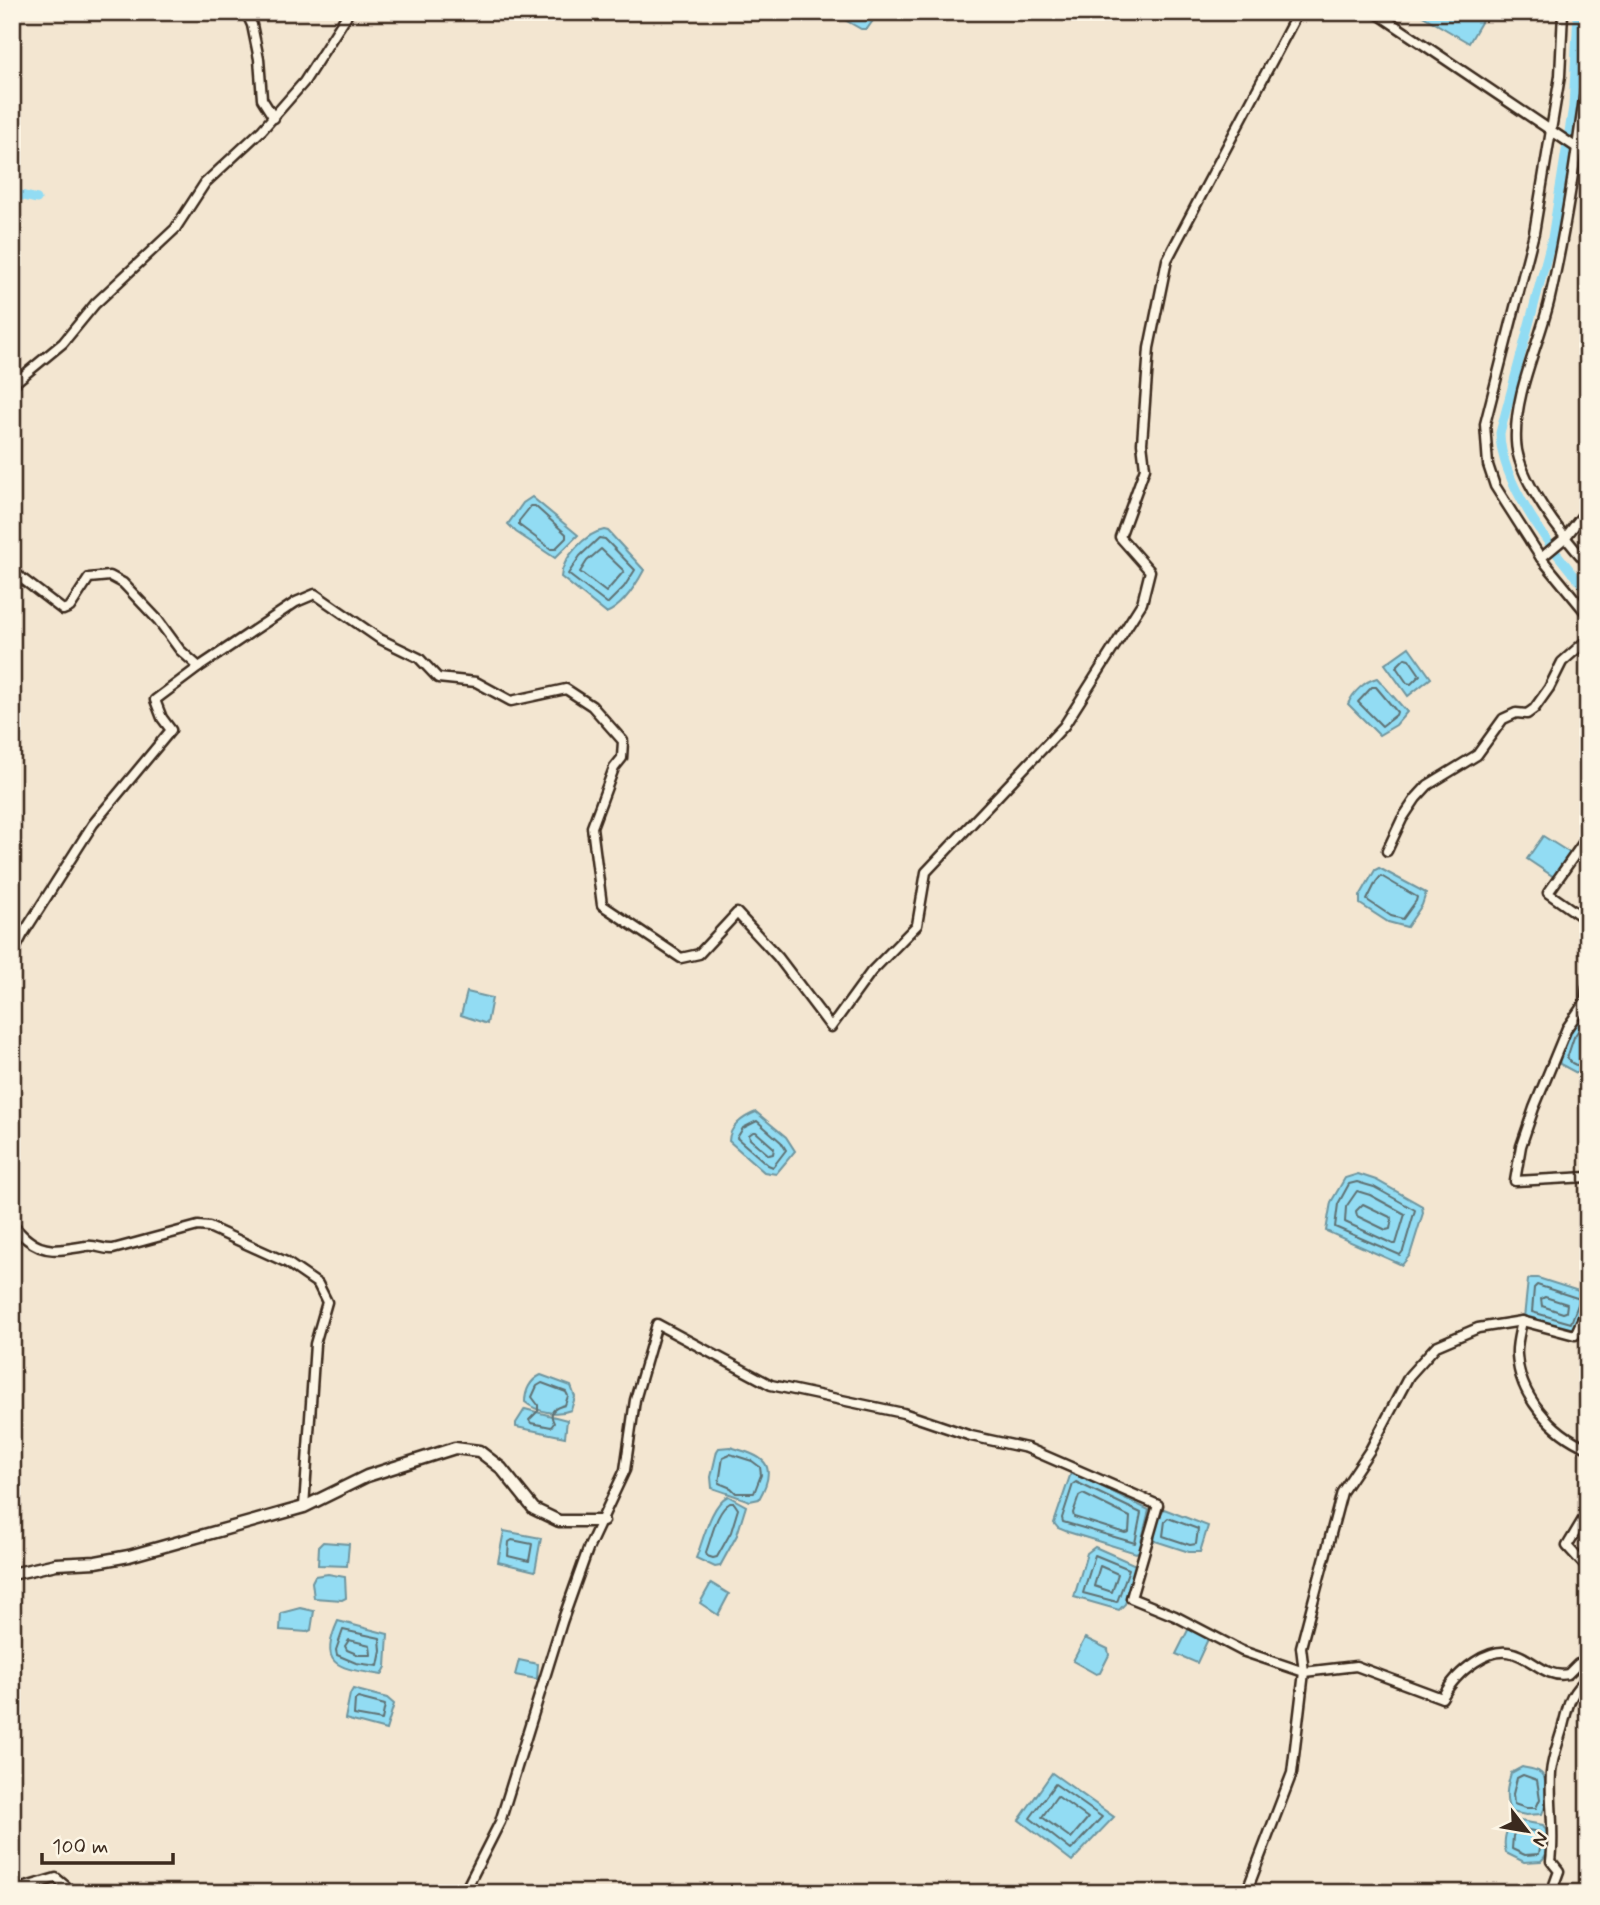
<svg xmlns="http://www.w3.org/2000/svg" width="1600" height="1905" font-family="Mynerve,sans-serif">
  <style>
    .water { fill: #92dcf3; stroke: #6f959e; stroke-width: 2 }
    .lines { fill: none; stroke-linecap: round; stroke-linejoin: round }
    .shore { stroke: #5e7173; stroke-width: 2 }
    .canal { stroke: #92dcf3; stroke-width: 9 }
    .minor-casing { stroke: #3b2a1e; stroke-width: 13 }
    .tertiary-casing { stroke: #3b2a1e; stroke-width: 15 }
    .minor { stroke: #fcf5e5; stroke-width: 8 }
    .tertiary { stroke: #fcf5e5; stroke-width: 10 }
  </style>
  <rect width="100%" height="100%" fill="#f3e6d1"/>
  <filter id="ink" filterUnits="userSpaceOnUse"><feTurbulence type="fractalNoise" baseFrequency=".0143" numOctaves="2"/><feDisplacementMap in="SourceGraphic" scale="14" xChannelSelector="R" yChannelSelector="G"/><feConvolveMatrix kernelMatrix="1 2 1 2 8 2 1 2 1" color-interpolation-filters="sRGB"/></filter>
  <g filter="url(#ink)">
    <g class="water">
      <polygon points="831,12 879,12 867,29 861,29"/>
      <polygon points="1416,12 1487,12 1469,43"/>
      <polygon points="532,497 578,535 555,558 516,532 508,524 523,503"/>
      <path d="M604,530L608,531L644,570C636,585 622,607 606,613L561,577C562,558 586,533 604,530Z"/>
      <polygon points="1409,647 1431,678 1408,696 1385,664"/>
      <path d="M1377,678L1407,712L1396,725L1379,735L1348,704C1353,692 1365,681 1377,678Z"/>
      <polygon points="1543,836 1570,853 1554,877 1527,859"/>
      <polygon points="1379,868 1426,893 1422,905 1407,927 1388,922 1360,904 1360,896 1375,870"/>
      <polygon points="467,992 492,998 487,1024 461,1015"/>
      <polygon points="1588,1007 1588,1079 1560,1064 1559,1060 1568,1034"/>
      <path d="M756,1112L786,1137L795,1151L776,1174L764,1172L729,1141C729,1127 743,1117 756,1112Z"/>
      <polygon points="1358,1174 1376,1180 1422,1206 1423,1213 1410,1255 1402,1265 1326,1231 1331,1202 1345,1178"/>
      <polygon points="1531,1278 1538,1278 1588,1294 1588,1301 1575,1332 1524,1318 1528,1280"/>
      <path d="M541,1375L571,1386L575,1397L571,1410C556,1416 537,1412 525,1402C525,1391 530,1380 541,1375Z"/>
      <polygon points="525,1409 567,1420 565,1437 516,1427 516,1423"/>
      <path d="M730,1447C762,1456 780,1462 759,1499L750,1501L712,1488L711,1477L717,1451L719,1448Z"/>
      <polygon points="1071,1473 1076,1474 1149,1510 1139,1551 1136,1553 1068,1532 1058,1528 1054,1523"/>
      <path d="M728,1496L746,1506L737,1535L720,1566L715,1567L696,1558C703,1541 711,1504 728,1496Z"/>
      <path d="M1164,1509L1208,1526L1200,1552H1189L1155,1541C1153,1532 1158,1516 1164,1509Z"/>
      <polygon points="504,1531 541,1538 535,1571 498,1562"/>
      <polygon points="323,1542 349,1544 347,1566 318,1565 319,1546"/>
      <polygon points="1095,1547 1138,1566 1125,1604 1119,1610 1074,1597 1087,1553"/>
      <polygon points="328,1574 345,1577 346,1598 342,1600 314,1598 312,1582 315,1576"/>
      <polygon points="711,1583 729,1594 718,1615 700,1603"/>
      <polygon points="300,1608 314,1611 311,1630 307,1632 280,1630 281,1613"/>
      <path d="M338,1621L388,1634L386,1667L382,1675C342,1668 316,1669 338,1621Z"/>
      <polygon points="1189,1628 1209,1637 1197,1663 1176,1654"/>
      <polygon points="1085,1638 1108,1649 1109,1655 1100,1673 1096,1674 1073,1661"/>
      <polygon points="519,1660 538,1664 537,1679 515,1675"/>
      <polygon points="353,1689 387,1698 394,1704 386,1730 345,1719 350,1694"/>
      <path d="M1522,1767C1526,1768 1534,1769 1538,1771C1551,1778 1547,1804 1542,1814L1526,1815L1511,1812C1504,1800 1507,1786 1511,1773Z"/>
      <polygon points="1052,1773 1114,1817 1072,1861 1019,1820"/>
      <path d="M1514,1820L1543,1825C1550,1835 1551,1852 1541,1861L1524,1862L1506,1853C1503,1842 1505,1829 1514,1820Z"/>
    </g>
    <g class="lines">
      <g class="shore">
        <polygon points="531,506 535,506 566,534 566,538 555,549 551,549 519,525 519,521"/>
        <polygon points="599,538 605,539 635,570 624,587 607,604 568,574 580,556"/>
        <polygon points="601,549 624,571 606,592 580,572 587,561"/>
        <polygon points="1405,658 1409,659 1420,675 1411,684 1407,683 1396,667"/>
        <polygon points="1372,687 1376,687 1397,712 1396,715 1382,726 1358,702"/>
        <polygon points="1381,876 1417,897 1416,901 1403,919 1391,916 1367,900 1376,882"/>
        <polyline points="1588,1016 1574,1037 1567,1058 1572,1063 1588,1071"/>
        <polygon points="757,1121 781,1142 786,1150 773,1167 768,1165 737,1138 743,1128"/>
        <polygon points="753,1132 756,1132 774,1148 773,1154 769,1155 750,1139 749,1135"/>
        <polygon points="1357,1182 1374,1187 1415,1210 1403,1251 1400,1255 1335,1227 1338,1204 1349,1184"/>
        <polygon points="1357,1191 1370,1195 1405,1214 1396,1244 1393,1244 1345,1222 1346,1207"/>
        <polygon points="1363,1204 1392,1218 1390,1229 1386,1230 1357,1216 1356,1211"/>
        <polygon points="1537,1285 1580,1299 1571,1323 1532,1312 1534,1288"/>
        <polygon points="1545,1297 1567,1304 1566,1312 1563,1313 1542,1306 1541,1299"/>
        <path d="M542,1383L566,1392L568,1396L565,1405C554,1408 548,1411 554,1423L551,1427L531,1423L529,1420L538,1411V1405L532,1397L537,1386Z"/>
        <polygon points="730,1454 752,1461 760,1467 761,1475 754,1493 736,1493 731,1488 719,1483 723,1457"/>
        <polygon points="1076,1482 1141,1513 1135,1543 1063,1522 1062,1518 1073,1484"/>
        <polygon points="1083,1494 1130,1517 1129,1532 1125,1533 1074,1517 1073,1513 1079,1496"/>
        <path d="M730,1503H734L738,1509L731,1532L717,1557L713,1558L707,1556L706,1552C712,1537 716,1511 730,1503Z"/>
        <polygon points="1168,1518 1198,1529 1196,1544 1190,1545 1163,1536 1165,1521"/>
        <polygon points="512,1540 532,1544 529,1561 508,1556 509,1542"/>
        <polygon points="1095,1555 1129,1569 1117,1602 1083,1593"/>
        <polygon points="1100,1566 1118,1574 1112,1592 1094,1586"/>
        <polygon points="343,1630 380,1638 381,1651 378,1666 356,1663 337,1655 336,1650"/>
        <polygon points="349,1640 370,1645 371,1655 359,1655 347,1650 345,1646"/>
        <polygon points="358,1698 385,1705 382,1720 354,1715 355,1700"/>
        <polygon points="1523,1775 1537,1780 1540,1799 1536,1808 1526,1808 1514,1804 1513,1794 1517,1778"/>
        <polygon points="1055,1784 1102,1817 1071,1850 1030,1818"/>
        <polygon points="1057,1796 1088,1818 1071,1838 1042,1817"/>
        <polygon points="1517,1828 1539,1832 1541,1841 1539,1854 1525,1855 1512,1849 1513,1836"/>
      </g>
      <g class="canal">
        <path d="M1578,12L1573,107L1552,238L1500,433C1500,483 1555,555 1588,591"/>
        <polyline points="12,193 37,199"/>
      </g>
      <defs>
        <g id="minor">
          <polyline points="246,12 252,25 259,59 262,99 274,118"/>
          <polyline points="1375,12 1577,148 1588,157"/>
          <polyline points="1563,12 1560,76 1534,233 1485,424 1488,465 1495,486 1541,558 1588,615"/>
          <path d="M1588,70C1577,148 1567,225 1549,302C1538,347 1514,394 1516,441C1517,479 1563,537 1588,564"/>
          <polyline points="12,385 63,343 95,304 175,229 205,183 262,130 304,82 349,12"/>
          <polyline points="1541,558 1565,538 1588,508"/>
          <polyline points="12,571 63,610 70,607 89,578 110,576 123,583 158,620 180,650 199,667"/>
          <polyline points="1588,836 1548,893 1588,921"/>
          <polyline points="1387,851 1402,819 1416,798 1428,785 1477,755 1503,719 1516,713 1527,714 1534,709 1549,688 1562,662 1588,639"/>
          <polyline points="12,955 23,934 93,824 171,730 162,718 155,700 199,667 296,602 315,594 380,639 419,658 438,678 476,682 511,701 566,689 592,706 623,741 622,758 614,768 592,827 602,905 681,958 699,954 737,913 778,957 831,1027 871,972 917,925 926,872 1064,726 1142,603 1150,571 1120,537 1145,468 1142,443 1149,348 1167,260 1298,12"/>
          <polyline points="1588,980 1585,1002 1567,1028 1534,1108 1521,1146 1515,1181 1588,1177"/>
          <path d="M12,1225C18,1230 22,1236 28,1240C46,1255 66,1249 86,1246C95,1244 103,1250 113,1249L198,1226L209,1227L286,1262L318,1284L327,1302L315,1344L304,1507"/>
          <path d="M1522,1321C1520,1332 1516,1344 1517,1355C1519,1395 1551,1433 1588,1448"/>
          <polyline points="1588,1511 1567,1546 1588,1569"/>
          <polyline points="12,1891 56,1878 74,1893"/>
          <path d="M464,1893L500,1822L562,1622L588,1549L625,1470L635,1400L657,1324L771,1385L903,1413L971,1436L1027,1448L1158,1505L1131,1598L1175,1616L1242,1651L1304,1672L1356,1666L1442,1698C1451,1682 1460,1672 1475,1662C1522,1631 1534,1681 1568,1674L1578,1664L1588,1667"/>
          <polyline points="1246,1893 1292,1773 1304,1672 1301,1647 1342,1492 1370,1450 1409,1376 1436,1346 1478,1328 1522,1321 1575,1335 1588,1307"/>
          <path d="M1551,1893L1559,1871L1551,1861C1555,1832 1549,1803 1551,1773C1552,1758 1559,1741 1563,1726C1568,1706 1570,1691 1588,1679"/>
        </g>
        <polyline id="tertiary" points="12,1574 56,1564 96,1562 129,1556 304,1507 367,1476 455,1448 479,1451 501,1468 534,1509 559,1521 603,1521"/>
      </defs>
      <use href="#minor" class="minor-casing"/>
      <use href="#tertiary" class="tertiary-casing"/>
      <use href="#minor" class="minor"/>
      <use href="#tertiary" class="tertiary"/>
    </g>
  </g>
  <rect width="1600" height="1905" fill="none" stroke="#fcf5e5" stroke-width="42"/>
  <rect x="21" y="21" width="1558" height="1863" fill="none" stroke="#3b2a1e" stroke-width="2.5" filter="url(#ink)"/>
  <g transform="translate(1527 1831) rotate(121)" stroke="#fcf5e5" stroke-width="5" paint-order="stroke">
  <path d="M0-5L12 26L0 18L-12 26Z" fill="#3b2a1e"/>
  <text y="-10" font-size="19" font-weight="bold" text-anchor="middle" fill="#3b2a1e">N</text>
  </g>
  <path d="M42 1853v10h131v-10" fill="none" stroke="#3b2a1e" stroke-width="3.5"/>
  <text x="52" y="1853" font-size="21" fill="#3b2a1e" stroke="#fcf5e5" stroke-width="5" paint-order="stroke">100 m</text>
</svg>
